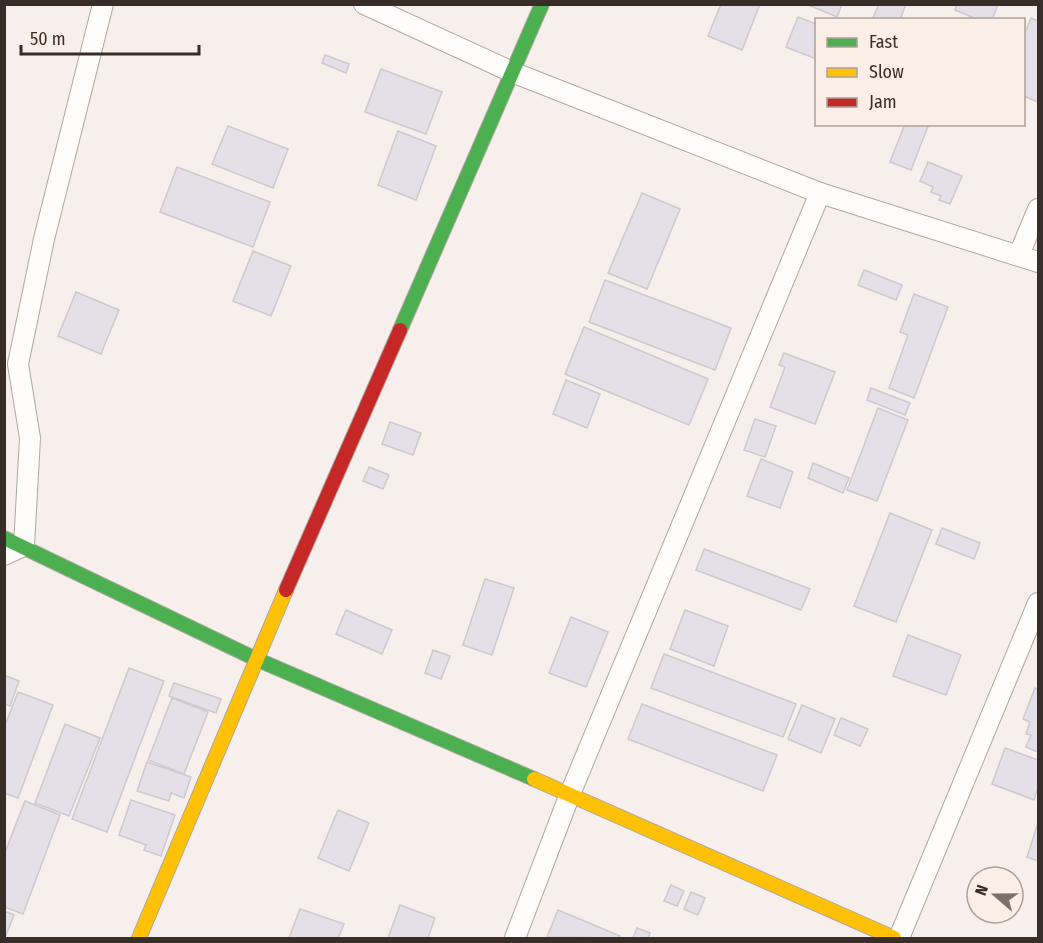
<svg xmlns="http://www.w3.org/2000/svg" width="1043" height="943" font-family="'Fira Sans Condensed',sans-serif">
  <style>
    .building { fill: #e5e0e8; stroke: #cdc9cd; stroke-width: 1.5 }
    .lines { fill: none; stroke-linecap: round; stroke-linejoin: round }
    .street-casing { stroke: #afa7a2; stroke-width: 22 }
    .fast-casing { stroke: #afa7a2; stroke-width: 16 }
    .slow-casing { stroke: #afa7a2; stroke-width: 16 }
    .jam-casing { stroke: #afa7a2; stroke-width: 16 }
    .street { stroke: #fefdfc; stroke-width: 20 }
    .fast { stroke: #4caf50; stroke-width: 14 }
    .slow { stroke: #ffc107; stroke-width: 14 }
    .jam { stroke: #c62828; stroke-width: 14 }
  </style>
  <rect width="100%" height="100%" fill="#f6efeb"/>
  <g class="building">
    <polygon points="721,4 760,4 742,50 708,36"/>
    <polygon points="806,4 842,4 837,17"/>
    <polygon points="879,4 906,4 900,20 877,20 873,18"/>
    <polygon points="957,4 998,4 992,20 979,20 955,10"/>
    <polygon points="798,17 816,24 816,59 786,47"/>
    <polygon points="1031,18 1038,21 1038,102 1024,96 1024,35"/>
    <polygon points="325,55 349,64 346,73 322,63"/>
    <polygon points="381,69 442,92 426,134 365,112"/>
    <polygon points="905,124 929,124 911,170 890,162"/>
    <polygon points="228,126 288,149 273,188 212,164"/>
    <polygon points="398,131 436,146 416,200 378,185"/>
    <polygon points="928,162 962,176 950,204 939,200 941,196 931,192 933,187 920,181"/>
    <polygon points="177,167 270,202 253,247 160,212"/>
    <polygon points="642,193 680,209 647,289 608,273"/>
    <polygon points="253,251 291,266 271,316 233,301"/>
    <polygon points="864,270 902,285 896,300 858,285"/>
    <polygon points="605,280 731,328 715,370 589,322"/>
    <polygon points="76,292 119,310 101,354 58,336"/>
    <polygon points="914,294 948,307 914,398 889,388 908,335 900,332"/>
    <polygon points="584,327 708,379 689,425 565,374"/>
    <polygon points="784,353 835,372 815,424 770,407 785,367 779,365"/>
    <polygon points="566,380 600,394 587,428 553,414"/>
    <polygon points="871,388 910,403 905,415 867,400"/>
    <polygon points="878,408 908,420 877,501 847,490"/>
    <polygon points="755,419 776,426 765,457 744,450"/>
    <polygon points="390,422 421,433 413,455 382,444"/>
    <polygon points="761,459 793,472 780,508 747,496"/>
    <polygon points="813,463 849,478 843,493 808,478"/>
    <polygon points="369,467 389,475 383,489 363,481"/>
    <polygon points="890,513 932,530 896,622 854,606"/>
    <polygon points="942,528 980,543 974,559 936,544"/>
    <polygon points="704,549 810,589 801,610 696,570"/>
    <polygon points="485,579 514,588 492,655 463,645"/>
    <polygon points="346,610 392,630 382,654 336,634"/>
    <polygon points="685,610 728,626 714,666 670,649"/>
    <polygon points="571,617 608,632 586,687 549,673"/>
    <polygon points="908,635 961,655 946,695 893,676"/>
    <polygon points="433,650 450,656 441,679 425,673"/>
    <polygon points="664,654 796,704 783,737 651,688"/>
    <polygon points="129,668 164,681 107,832 72,819"/>
    <polygon points="4,675 19,681 10,706 4,704"/>
    <polygon points="174,683 221,699 216,713 169,696"/>
    <polygon points="1035,688 1038,689 1038,752 1026,747 1031,735 1026,734 1030,722 1023,719"/>
    <polygon points="18,692 53,705 18,798 4,793 4,728"/>
    <polygon points="172,698 208,712 184,774 148,760"/>
    <polygon points="642,704 777,755 763,791 628,739"/>
    <polygon points="802,705 835,719 821,753 788,739"/>
    <polygon points="841,718 868,729 860,746 834,735"/>
    <polygon points="65,724 100,738 69,816 35,803"/>
    <polygon points="1005,748 1038,760 1038,788 1034,800 992,784"/>
    <polygon points="147,762 191,777 184,798 171,793 169,801 137,791"/>
    <polygon points="131,800 175,815 161,856 144,850 146,845 119,835"/>
    <polygon points="25,801 60,815 23,914 4,907 4,855"/>
    <polygon points="338,810 369,823 349,871 318,858"/>
    <polygon points="1038,823 1038,861 1027,857"/>
    <polygon points="671,885 684,891 677,906 664,901"/>
    <polygon points="691,892 705,898 698,915 684,909"/>
    <polygon points="400,905 435,918 428,938 388,938"/>
    <polygon points="300,909 344,924 338,938 289,938"/>
    <polygon points="558,910 620,936 619,938 547,937"/>
    <polygon points="4,911 14,915 5,938 4,938"/>
    <polygon points="637,928 650,933 648,938 633,938"/>
  </g>
  <g class="lines">
    <defs>
      <g id="street">
        <polyline points="364,4 512,72 820,193 1038,262"/>
        <polyline points="1019,255 1038,209"/>
        <polyline points="4,555 24,546 30,438 18,364 44,239 103,4"/>
        <polyline points="515,938 570,794 820,193"/>
        <polyline points="899,938 1038,603"/>
      </g>
      <g id="fast">
        <polyline points="400,330 542,4"/>
        <polyline points="4,538 256,659 534,779"/>
      </g>
      <g id="slow">
        <polyline points="534,779 894,938"/>
        <polyline points="139,938 286,590"/>
      </g>
      <polyline id="jam" points="286,590 400,330"/>
    </defs>
    <use href="#street" class="street-casing"/>
    <use href="#fast" class="fast-casing"/>
    <use href="#slow" class="slow-casing"/>
    <use href="#jam" class="jam-casing"/>
    <use href="#street" class="street"/>
    <use href="#fast" class="fast"/>
    <use href="#slow" class="slow"/>
    <use href="#jam" class="jam"/>
  </g>
  <rect width="1043" height="943" fill="none" stroke="#392d27" stroke-width="12"/>
  <rect x="815" y="18" width="210" height="108" fill="#fbeee7" stroke="#ada19a" stroke-width="1.5"/>
  <rect x="827" y="38" width="30" height="9" fill="#4caf50" stroke="#ada19a" stroke-width="1.5"/>
  <text x="869" y="48" font-size="18" fill="#392d27">Fast</text>
  <rect x="827" y="68" width="30" height="9" fill="#ffc107" stroke="#ada19a" stroke-width="1.5"/>
  <text x="869" y="78" font-size="18" fill="#392d27">Slow</text>
  <rect x="827" y="98" width="30" height="9" fill="#c62828" stroke="#ada19a" stroke-width="1.5"/>
  <text x="869" y="108" font-size="18" fill="#392d27">Jam</text>
  <g transform="translate(995 895) rotate(290)"><circle r="28" fill="#fbeee7" stroke="#ada19a" stroke-width="1.5"/>
  <path d="M0-4.5L10 22L0 15L-10 22Z" fill="#7b716c"/>
  <text y="-9" font-size="16" font-weight="bold" text-anchor="middle" fill="#392d27">N</text>
  </g>
  <path d="M21 45v9h178v-9" fill="none" stroke="#392d27" stroke-width="3"/>
  <text x="30" y="45" font-size="18" fill="#392d27" stroke="#fbeee7" stroke-width="4.5" paint-order="stroke">50 m</text>
</svg>
